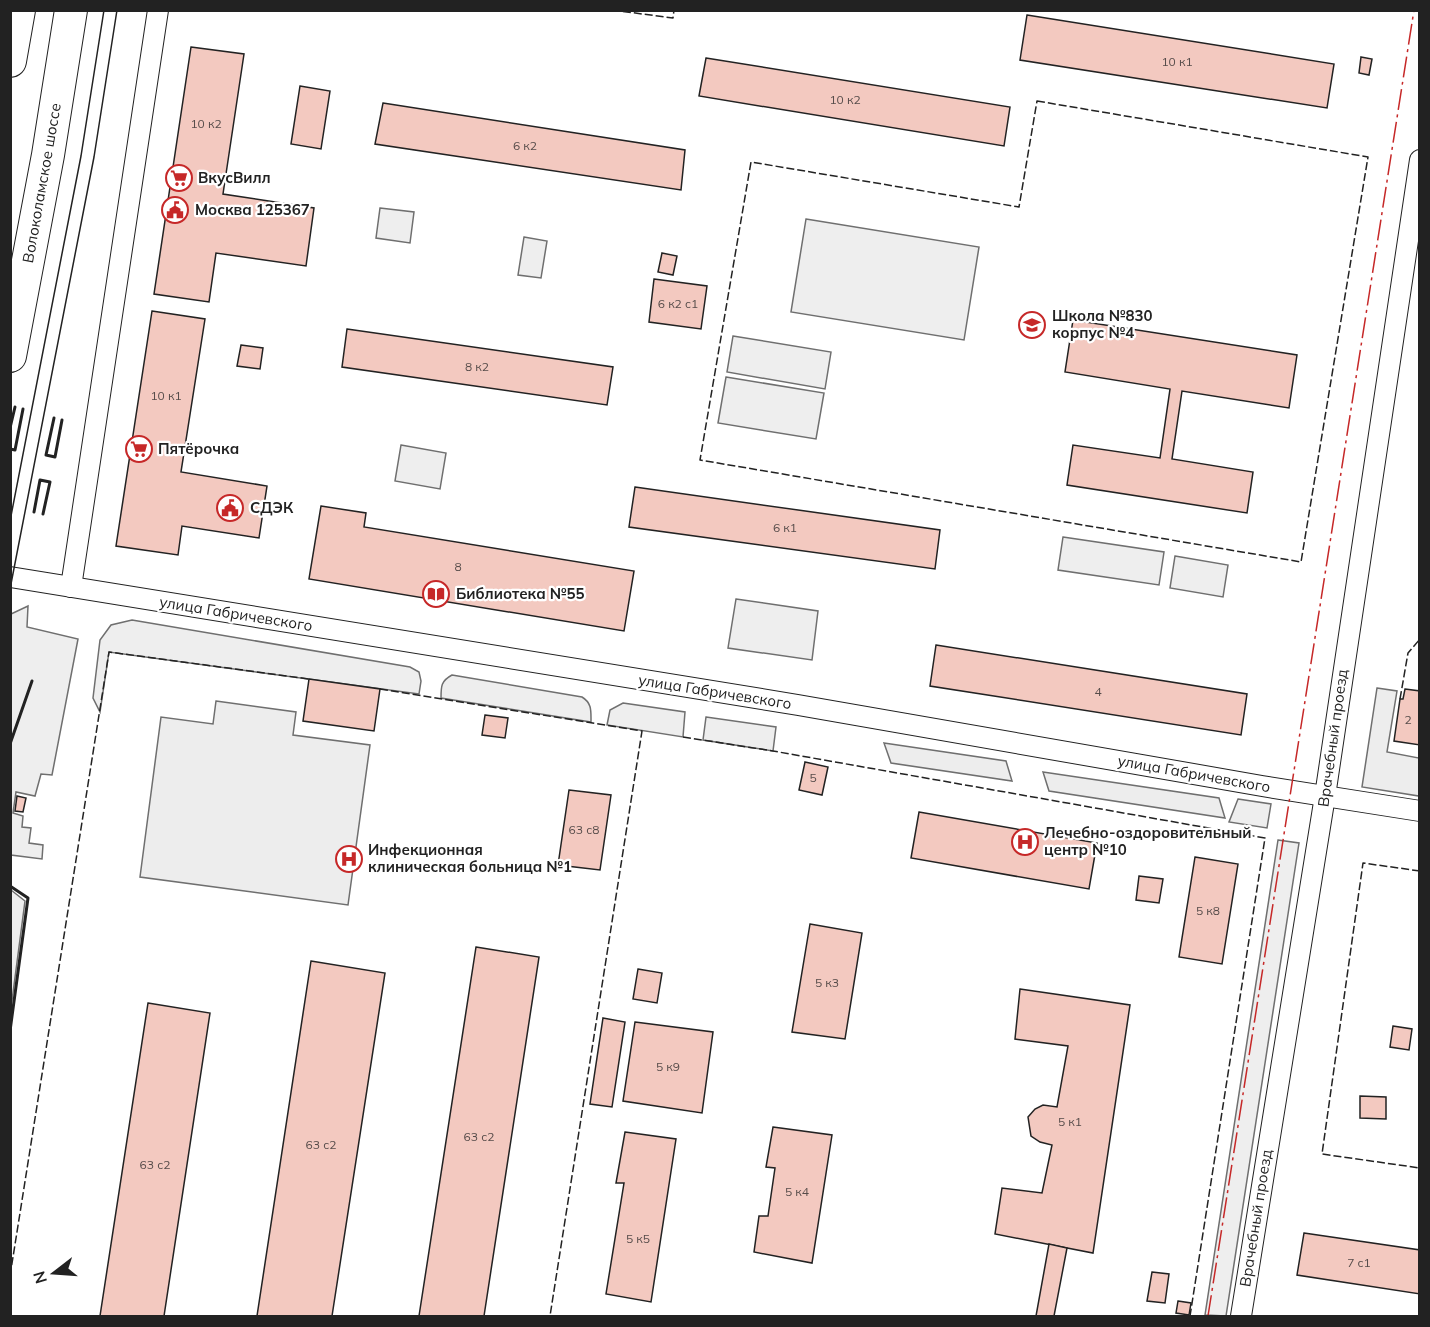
<svg xmlns="http://www.w3.org/2000/svg" width="1430" height="1327" font-family="Mulish,sans-serif">
  <style>
    .green { fill: #eee; stroke: #6f6f6f; stroke-width: 1.5 }
    .parking { fill: #ededed; stroke: #6f6f6f; stroke-width: 1.5 }
    .building { fill: #f3c9c0; stroke: #222; stroke-width: 1.5 }
    .lines { fill: none; stroke-linecap: round; stroke-linejoin: round }
    .minor-casing { stroke: #222; stroke-width: 22 }
    .primary-casing { stroke: #222; stroke-width: 34 }
    .minor { stroke: #fff; stroke-width: 20 }
    .primary { stroke: #fff; stroke-width: 32 }
    .tram { stroke: #222; stroke-width: 1.5 }
    .fence { stroke: #222; stroke-width: 1.5; stroke-dasharray: 8 3; stroke-linecap: butt }
    .wall { stroke: #222; stroke-width: 3 }
    .power { stroke: #c62828; stroke-width: 1.5; stroke-dasharray: 21 4.5 3 4.5; stroke-linecap: butt }
    .labels { text-anchor: middle; stroke-width: 4.5; stroke-linejoin: round; paint-order: stroke }
    .number-label { font-size: 12px; fill: #564c4a }
    .poi-label { font-size: 15px; font-weight: bold; fill: #222; stroke: #fff; text-anchor: start }
    .street-label { font-size: 15px; fill: #222; stroke: #fff }
  </style>
  <rect width="100%" height="100%" fill="#fff"/>
  <g class="green">
    <polygon points="380,208 414,212 410,243 376,238"/>
    <polygon points="806,219 979,247 964,340 791,312"/>
    <polygon points="524,237 547,241 541,278 518,275"/>
    <polygon points="733,336 831,352 825,389 727,372"/>
    <polygon points="726,377 824,393 816,439 718,423"/>
    <polygon points="401,445 446,453 440,489 395,481"/>
    <polygon points="1063,537 1164,552 1159,585 1058,570"/>
    <polygon points="1175,556 1228,565 1223,597 1170,588"/>
    <polygon points="736,599 818,611 812,660 728,648"/>
    <polygon points="28,606 27,627 78,639 52,775 41,774 35,796 16,792 13,813 23,816 22,827 31,828 29,843 43,845 42,859 11,855 11,614"/>
    <polygon points="132,620 410,667 419,672 421,681 419,694 109,652 100,712 93,698 100,640 111,625"/>
    <path d="M452,675L582,697C592,703 591,711 591,722L441,698C441,686 441,681 452,675Z"/>
    <polygon points="623,703 685,712 683,737 607,725 610,710"/>
    <polygon points="706,717 776,727 773,751 703,740"/>
    <polygon points="1238,799 1271,804 1267,828 1229,822"/>
    <polygon points="1278,840 1299,843 1226,1316 1205,1315"/>
    <polygon points="11,890 25,901 11,1008"/>
  </g>
  <g class="parking">
    <polygon points="1377,688 1397,691 1387,752 1419,758 1419,796 1362,787"/>
    <polygon points="216,701 296,712 293,735 370,745 348,905 140,877 161,717 213,724"/>
    <polygon points="884,743 1006,761 1012,781 891,763"/>
    <polygon points="1043,772 1219,798 1225,818 1049,791"/>
  </g>
  <g class="building">
    <polygon points="1027,15 1334,64 1327,108 1020,60"/>
    <polygon points="191,47 244,54 223,194 314,208 306,266 216,253 209,302 154,294"/>
    <polygon points="1361,57 1372,59 1369,75 1359,73"/>
    <polygon points="706,58 1010,107 1004,146 699,96"/>
    <polygon points="300,86 330,91 321,149 291,144"/>
    <polygon points="383,103 685,150 681,190 375,144"/>
    <polygon points="662,253 677,256 673,275 658,272"/>
    <polygon points="654,279 707,286 701,329 649,322"/>
    <polygon points="152,311 205,319 181,472 267,486 259,538 182,526 178,555 116,546"/>
    <polygon points="1073,320 1297,355 1289,408 1182,391 1172,459 1253,472 1247,513 1067,485 1073,445 1160,458 1170,389 1065,372"/>
    <polygon points="347,329 613,367 607,405 342,367"/>
    <polygon points="241,345 263,348 260,369 237,366"/>
    <polygon points="635,487 940,530 935,569 629,527"/>
    <polygon points="321,506 366,513 364,527 634,571 624,631 309,579"/>
    <polygon points="936,645 1247,694 1241,735 930,686"/>
    <polygon points="309,679 380,689 374,731 303,721"/>
    <polygon points="1405,689 1420,691 1420,745 1394,741 1400,699 1403,699"/>
    <polygon points="485,715 508,718 505,738 482,735"/>
    <polygon points="805,762 828,767 822,795 799,790"/>
    <polygon points="569,790 611,795 600,870 558,865"/>
    <polygon points="17,796 26,798 23,812 15,811"/>
    <polygon points="919,812 1097,843 1089,889 911,858"/>
    <polygon points="1195,857 1238,864 1222,964 1179,957"/>
    <polygon points="1139,876 1163,879 1159,903 1136,900"/>
    <polygon points="810,924 862,933 845,1039 792,1032"/>
    <polygon points="476,947 539,957 484,1316 419,1316"/>
    <polygon points="311,961 385,973 332,1316 257,1316"/>
    <polygon points="638,969 662,973 657,1003 633,999"/>
    <polygon points="1020,989 1130,1005 1093,1253 995,1234 1002,1188 1042,1193 1052,1145 1040,1142 1031,1136 1028,1117 1035,1109 1043,1105 1057,1107 1068,1046 1015,1039"/>
    <polygon points="148,1003 210,1013 164,1316 100,1316"/>
    <polygon points="603,1018 625,1022 612,1107 590,1104"/>
    <polygon points="635,1022 713,1032 702,1113 623,1101"/>
    <polygon points="1393,1026 1412,1029 1409,1050 1390,1047"/>
    <polygon points="1360,1096 1386,1097 1386,1119 1360,1118"/>
    <polygon points="773,1127 832,1135 812,1263 754,1252 759,1216 768,1216 775,1168 766,1167"/>
    <polygon points="625,1132 676,1139 651,1302 606,1294 624,1183 616,1183"/>
    <polygon points="1304,1233 1420,1250 1420,1294 1297,1275"/>
    <polygon points="1049,1244 1067,1248 1054,1316 1036,1316"/>
    <polygon points="1152,1272 1169,1274 1165,1303 1147,1301"/>
    <polygon points="1178,1301 1191,1303 1189,1315 1176,1313"/>
  </g>
  <g class="lines">
    <defs>
      <g id="minor">
        <polyline points="10,577 798,705 1262,786 1420,811"/>
        <polyline points="71,587 158,10"/>
        <polyline points="1241,1316 1325,796 1420,160"/>
      </g>
      <g id="primary">
        <polyline points="10,61 19,10"/>
        <polyline points="10,356 48,155 71,10"/>
      </g>
    </defs>
    <use href="#minor" class="minor-casing"/>
    <use href="#primary" class="primary-casing"/>
    <use href="#minor" class="minor"/>
    <use href="#primary" class="primary"/>
    <g class="tram">
      <polyline points="10,521 81,156 104,10"/>
      <polyline points="10,589 94,157 117,10"/>
    </g>
    <g class="fence">
      <polyline points="612,10 673,18 674,10"/>
      <polygon points="1037,101 1368,157 1301,562 700,460 751,162 1019,207"/>
      <polyline points="380,689 642,731 550,1316"/>
      <polyline points="1400,699 1408,653 1420,639"/>
      <polyline points="683,737 773,751 1265,838 1190,1316"/>
      <polyline points="1420,871 1363,863 1322,1154 1420,1168"/>
      <polyline points="10,1276 109,652 309,679"/>
    </g>
    <g class="wall">
      <polyline points="54,418 46,455 55,457 62,420"/>
      <polyline points="10,428 15,407"/>
      <polyline points="10,449 15,450 23,409"/>
      <polyline points="34,512 40,480 50,482 43,514"/>
      <polyline points="10,744 32,681"/>
      <polyline points="10,886 28,898 10,1031"/>
    </g>
    <polyline class="power" points="1208,1316 1414,10"/>
  </g>
  <defs>
    <symbol id="supermarket-ring" viewBox="-11 -11 22 22"><circle r="9.5" fill="#fff" stroke="#c62828" stroke-width="1.5"/><path d="M-6-5.5h2.5l.6 2H6L4.5 2H-2.5L-4.4-4H-6ZM-1.5 3.2a1.3 1.3 0 1 0 .1 0ZM3 3.2a1.3 1.3 0 1 0 .1 0Z" fill="#c62828"/></symbol>
    <symbol id="civic-ring" viewBox="-11 -11 22 22"><circle r="9.5" fill="#fff" stroke="#c62828" stroke-width="1.5"/><path d="M-.6-6.5H3V-4.5H.6V-3L4-1V1h2V6H-6V1h2V-1L-.6-3ZM-1.2 2.5V6h2.4V2.5Z" fill="#c62828"/></symbol>
    <symbol id="school-ring" viewBox="-11 -11 22 22"><circle r="9.5" fill="#fff" stroke="#c62828" stroke-width="1.5"/><path d="M0-5L7-2L0 1L-7-2ZM-4 1L0 2.5L4 1V4Q0 6-4 4Z" fill="#c62828"/></symbol>
    <symbol id="library-ring" viewBox="-11 -11 22 22"><circle r="9.5" fill="#fff" stroke="#c62828" stroke-width="1.5"/><path d="M-6-4Q-3-5.5-.7-3.5V5Q-3 3-6 4ZM6-4Q3-5.5 .7-3.5V5Q3 3 6 4Z" fill="#c62828"/></symbol>
    <symbol id="hospital-ring" viewBox="-11 -11 22 22"><circle r="9.5" fill="#fff" stroke="#c62828" stroke-width="1.5"/><path d="M-5-5h3v3.5h4V-5h3V5h-3V1.5h-4V5h-3Z" fill="#c62828"/></symbol>
  </defs>
  <g fill-rule="evenodd">
    <use href="#supermarket-ring" x="164" y="163" width="30" height="30"/>
    <use href="#civic-ring" x="160" y="195" width="30" height="30"/>
    <use href="#school-ring" x="1017" y="310" width="30" height="30"/>
    <use href="#supermarket-ring" x="124" y="434" width="30" height="30"/>
    <use href="#civic-ring" x="215" y="493" width="30" height="30"/>
    <use href="#library-ring" x="421" y="579" width="30" height="30"/>
    <use href="#hospital-ring" x="1010" y="827" width="30" height="30"/>
    <use href="#hospital-ring" x="334" y="844" width="30" height="30"/>
  </g>
  <g class="labels">
    <g class="number-label">
      <text x="1177" y="66">10 к1</text>
      <text x="845" y="104">10 к2</text>
      <text x="206" y="128">10 к2</text>
      <text x="525" y="150">6 к2</text>
      <text x="678" y="308">6 к2 с1</text>
      <text x="477" y="371">8 к2</text>
      <text x="166" y="400">10 к1</text>
      <text x="785" y="532">6 к1</text>
      <text x="458" y="571">8</text>
      <text x="1098" y="696">4</text>
      <text x="1408" y="724">2</text>
      <text x="813" y="782">5</text>
      <text x="584" y="834">63 с8</text>
      <text x="1208" y="915">5 к8</text>
      <text x="827" y="987">5 к3</text>
      <text x="668" y="1071">5 к9</text>
      <text x="1070" y="1126">5 к1</text>
      <text x="479" y="1141">63 с2</text>
      <text x="321" y="1149">63 с2</text>
      <text x="155" y="1169">63 с2</text>
      <text x="797" y="1196">5 к4</text>
      <text x="638" y="1243">5 к5</text>
      <text x="1359" y="1267">7 с1</text>
    </g>
    <g class="poi-label">
      <text x="198" y="183">ВкусВилл</text>
      <text x="195" y="215">Москва 125367</text>
      <text x="1052" y="321">Школа №830<tspan x="1052" dy="17">корпус №4</tspan></text>
      <text x="158" y="454">Пятёрочка</text>
      <text x="250" y="513">СДЭК</text>
      <text x="456" y="599">Библиотека №55</text>
      <text x="1044" y="838">Лечебно-оздоровительный<tspan x="1044" dy="17">центр №10</tspan></text>
      <text x="368" y="855">Инфекционная<tspan x="368" dy="17">клиническая больница №1</tspan></text>
    </g>
    <g class="street-label">
      <text transform="translate(42 183) rotate(-80)" y="5">Волоколамское шоссе</text>
      <text transform="translate(236 614) rotate(9)" y="5">улица Габричевского</text>
      <text transform="translate(715 692) rotate(9)" y="5">улица Габричевского</text>
      <text transform="translate(1333 738) rotate(-82)" y="5">Врачебный проезд</text>
      <text transform="translate(1194 774) rotate(10)" y="5">улица Габричевского</text>
      <text transform="translate(1256 1218) rotate(-81)" y="5">Врачебный проезд</text>
    </g>
  </g>
  <rect width="1430" height="1327" fill="none" stroke="#222222" stroke-width="24"/>
  <g transform="translate(54 1273) rotate(253)" stroke="#ffffff" stroke-width="4.5" paint-order="stroke">
  <path d="M0-4.5L10 22L0 15L-10 22Z" fill="#222222"/>
  <text y="-9" font-size="16" font-weight="bold" text-anchor="middle" fill="#222222">N</text>
  </g>
</svg>
